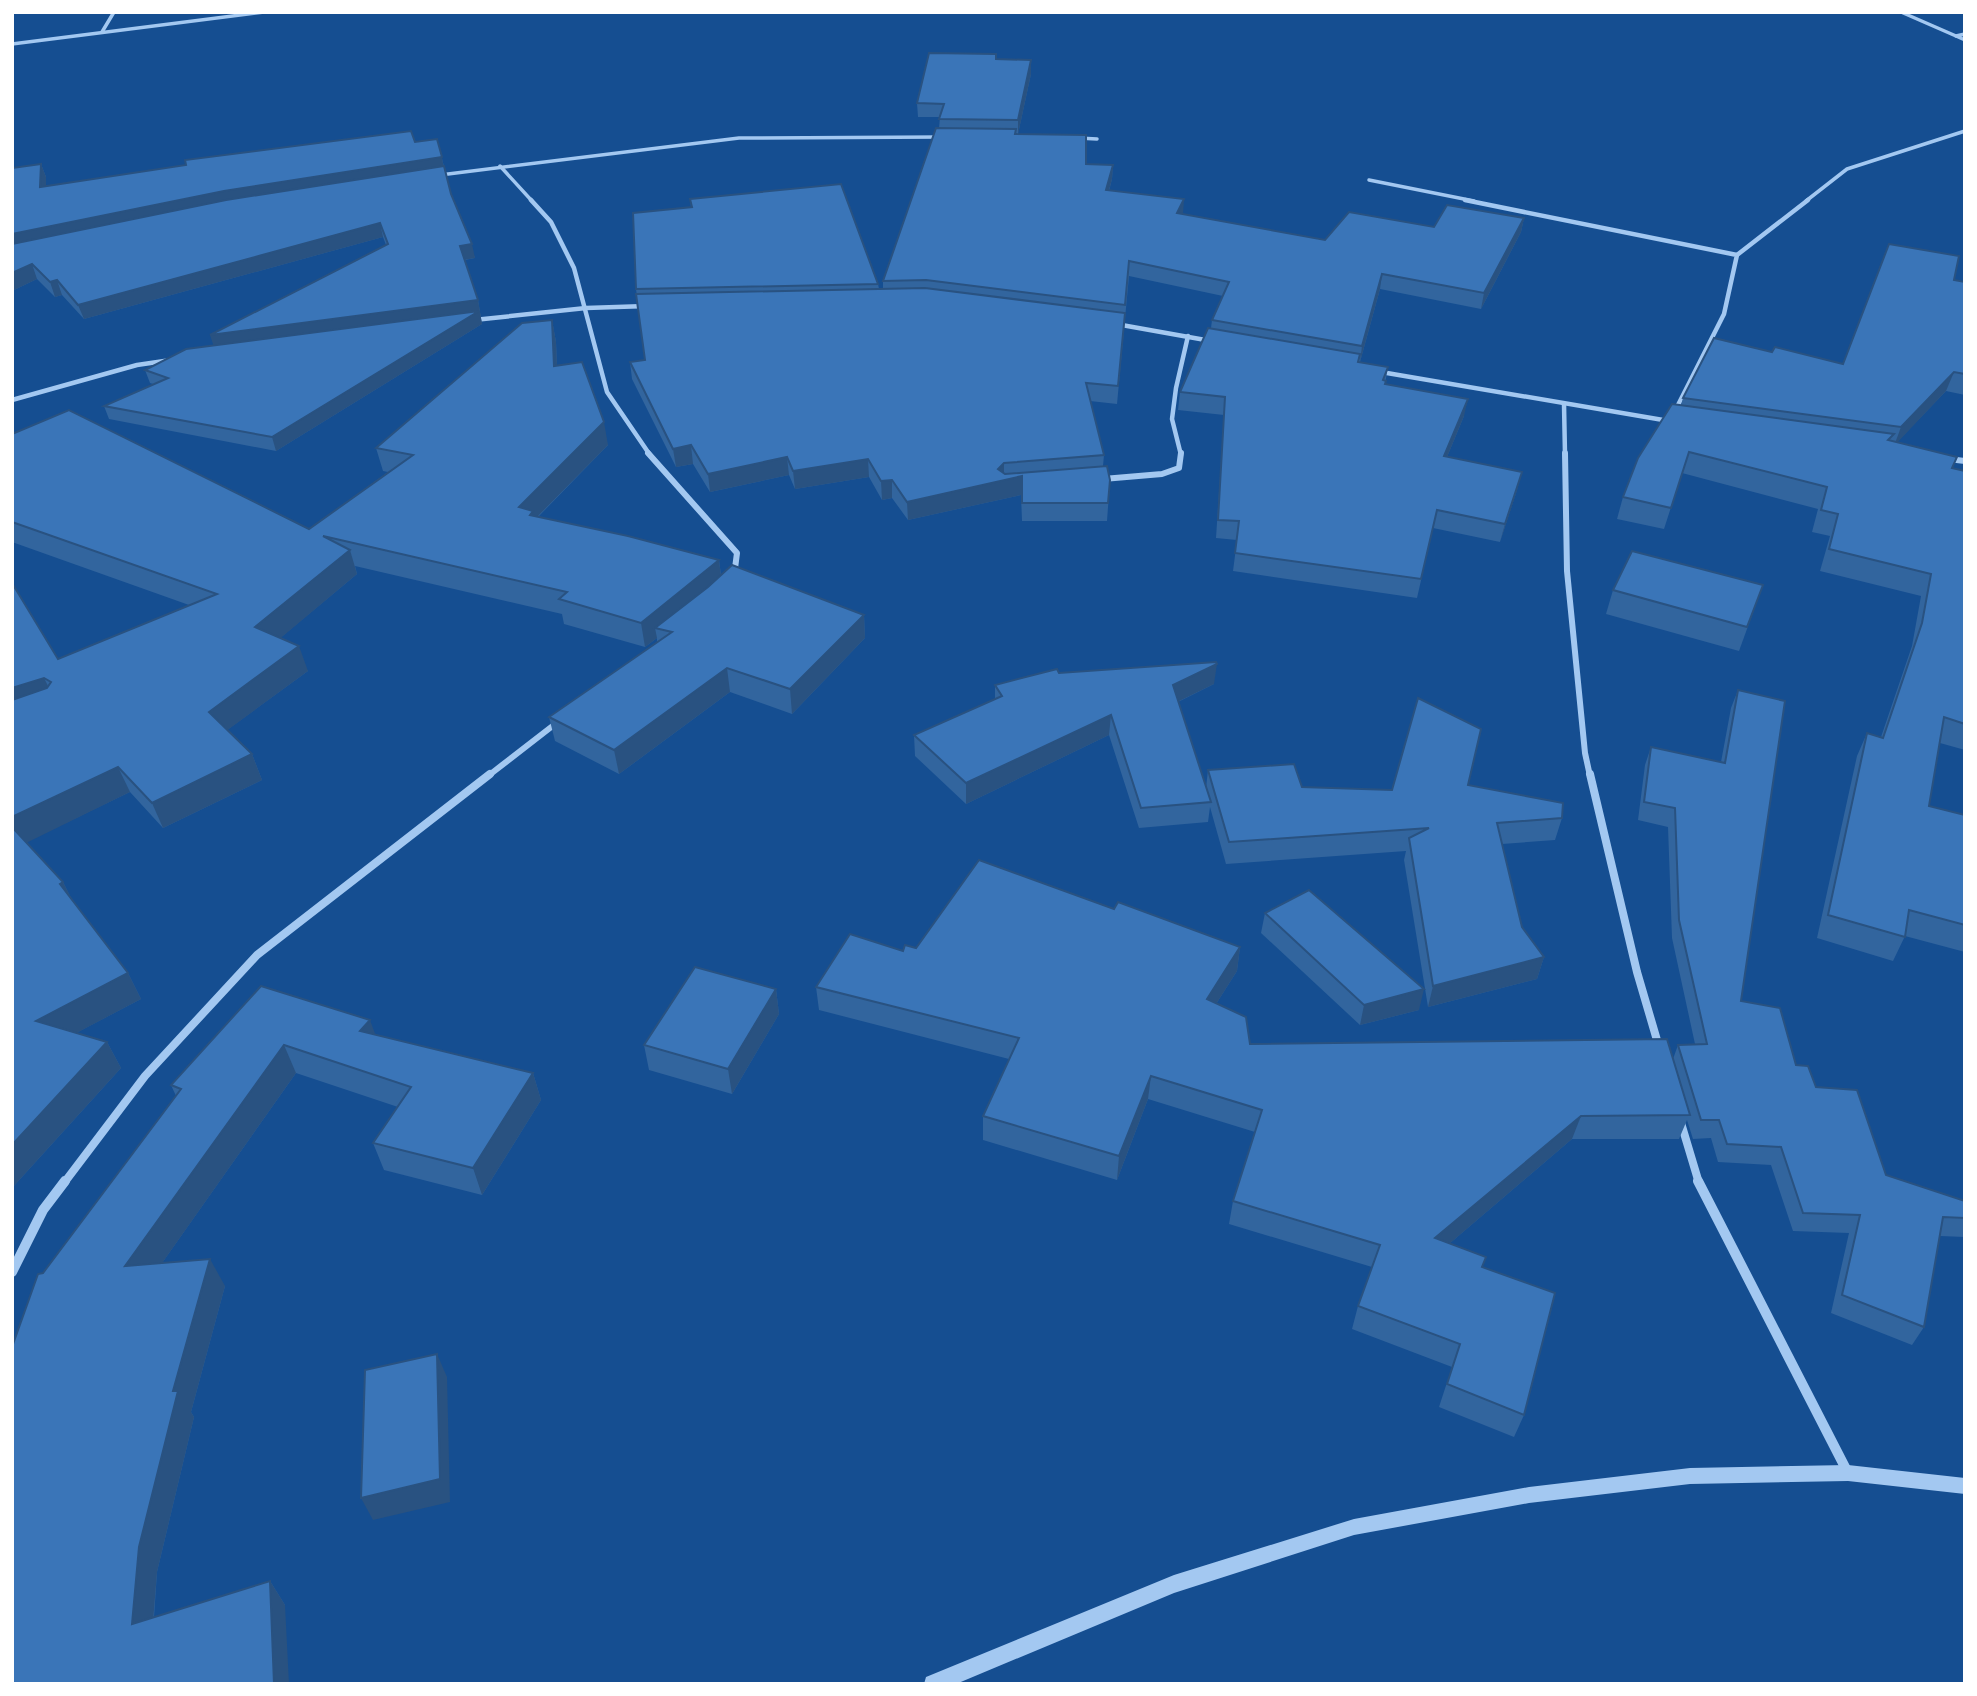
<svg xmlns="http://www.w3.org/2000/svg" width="1977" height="1696" font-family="Ubuntu,sans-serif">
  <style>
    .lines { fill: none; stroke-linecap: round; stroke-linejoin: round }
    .minor-far4 { stroke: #a3c8f1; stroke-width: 3.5 }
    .minor-far3 { stroke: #a3c8f1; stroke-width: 4.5 }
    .minor-far2 { stroke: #a3c8f1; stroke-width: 6 }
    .minor-far1 { stroke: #a3c8f1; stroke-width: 8 }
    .minor { stroke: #a3c8f1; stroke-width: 10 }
    .tertiary { fill: #a3c8f1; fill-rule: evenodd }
    .wall { fill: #32659e }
    .shaded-wall { fill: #295281 }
    .building { fill: #3a75b8; stroke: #295281; stroke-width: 2 }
  </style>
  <rect width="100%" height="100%" fill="#154e91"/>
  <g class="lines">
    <g class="minor-far4">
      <polyline points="1901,12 1956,36"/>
      <polyline points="102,32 114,12"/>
      <polyline points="1965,34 1956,36 1965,40"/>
      <polyline points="12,44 264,12"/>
      <polyline points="1078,138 1097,139"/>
      <polyline points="500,166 532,201"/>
      <polyline points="440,175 739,138 940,137"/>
      <polyline points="1369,180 1474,201"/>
      <polyline points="1806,201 1847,169 1965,131"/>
    </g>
    <g class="minor-far3">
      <polyline points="531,200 551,222 574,268 607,392 650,455"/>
      <polyline points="1465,200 1737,255 1724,314 1675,411"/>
      <polyline points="1737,255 1808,200"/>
      <polyline points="474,320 586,308 647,306"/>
      <polyline points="1116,324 1211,341"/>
      <polyline points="1381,372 1669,421"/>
      <polyline points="12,400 137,365 171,360"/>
      <polyline points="1564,404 1565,455"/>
      <polyline points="1181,455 1172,419 1176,388 1188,336"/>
    </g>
    <g class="minor-far2">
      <polyline points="648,453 737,553 734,576"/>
      <polyline points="1565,453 1567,571 1585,753 1590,776"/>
      <polyline points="1948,459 1965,461"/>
      <polyline points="1103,479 1162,474 1179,468 1181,453"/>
      <polyline points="488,776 559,721"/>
    </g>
    <g class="minor-far1">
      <polyline points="1590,774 1637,972 1659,1047"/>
      <polyline points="1681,1123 1699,1183"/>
      <polyline points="64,1183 145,1076 257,955 490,774"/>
    </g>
    <g class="minor">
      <polyline points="1698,1181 1847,1471"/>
      <polyline points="12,1272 43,1210 65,1181"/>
    </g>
    <polygon class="tertiary" points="1848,1465 1965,1478 1965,1494 1848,1481 1690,1484 1529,1503 1354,1535 1174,1593 956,1684 924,1684 926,1677 1174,1575 1354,1519 1529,1487 1690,1468"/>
  </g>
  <g class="wall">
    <polygon points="996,59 1031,60 1031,74 1018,134 1086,164 1113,165 1112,179 1109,191 1182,214 1325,240 1524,218 1521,232 1481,309 1380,289 1360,362 1388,367 1385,384 1464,416 1447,457 1522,472 1517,490 1500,542 1433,528 1417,598 1233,571 1237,540 1216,538 1224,415 1178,410 1180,392 1211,328 1212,320 1223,296 1129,276 1117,404 1090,401 1104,455 1103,466 1110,480 1107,521 1022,521 1021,495 908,520 892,498 882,500 869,477 795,489 789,475 710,492 693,464 676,467 632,379 630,362 645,360 636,289 691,207 690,199 878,284 879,289 883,289 883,281 939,128 940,117 918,117 917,103"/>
    <polygon points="437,139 451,194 475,258 465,260 478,300 482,324 276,451 109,419 104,406 153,384 150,383 145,370 214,346 386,245 383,237 84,319 62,295 55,297 37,279 12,291 12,168 41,164 46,177 46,186"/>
    <polygon points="1954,280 1965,282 1965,395 1946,391 1897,442 1952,468 1965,471 1965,750 1940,743 1929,806 1965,815 1965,952 1905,936 1893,961 1817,938 1857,756 1867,733 1881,737 1912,646 1921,596 1820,571 1830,536 1812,532 1818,509 1682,473 1664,529 1617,519 1623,497 1681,405 1683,398 1772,352 1843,364"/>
    <polygon points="552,320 556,342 557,365 608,445 538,517 719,560 721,575 864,615 865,638 792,714 730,692 619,774 555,741 549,717 657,642 657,638 645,647 564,624 562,614 355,566 357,574 280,638 308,671 227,730 252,754 262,780 163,828 130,792 26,842 63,882 71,898 128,973 141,999 76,1033 107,1042 121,1068 12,1188 12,583 58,659 189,605 12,542 12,434 309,529 388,472 383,471 376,448"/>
    <polygon points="1763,585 1739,651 1606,614 1613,590"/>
    <polygon points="1059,673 1214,684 1178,702 1206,788 1208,770 1302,787 1392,790 1468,785 1562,818 1555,840 1502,844 1522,927 1544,957 1537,979 1428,1007 1404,860 1406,851 1226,864 1210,807 1208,822 1139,828 1109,735 966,804 915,756 914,735 995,699 995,685"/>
    <polygon points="1738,690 1741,1001 1816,1087 1886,1175 1965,1201 1965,1237 1940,1236 1924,1327 1912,1345 1831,1313 1849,1233 1793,1231 1771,1165 1718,1162 1711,1138 1693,1139 1687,1120 1679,1139 1572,1139 1449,1244 1482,1267 1524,1415 1514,1437 1439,1407 1452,1367 1352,1329 1358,1306 1372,1267 1229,1224 1233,1201 1255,1132 1148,1099 1117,1180 983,1140 983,1116 1009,1059 819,1010 816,987 903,951 1114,909 1240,947 1237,971 1216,1004 1250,1044 1673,1059 1678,1045 1695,1044 1672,938 1668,827 1638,820 1645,765 1651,747 1721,762 1731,708"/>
    <polygon points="1265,913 1419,1010 1360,1025 1261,933"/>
    <polygon points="261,986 375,1035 533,1073 541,1100 482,1195 384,1170 373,1143 398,1107 296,1073 162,1263 225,1286 191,1412 194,1417 157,1572 154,1617 270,1581 285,1605 12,1684 43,1273 176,1096 171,1085"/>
    <polygon points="776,989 779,1014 732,1094 649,1070 644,1045"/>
  </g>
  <g class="shaded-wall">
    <polygon points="1031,60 1031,74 1018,134 1018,120"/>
    <polygon points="442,157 444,170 12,249 12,234 224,191"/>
    <polygon points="41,164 46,177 46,201 40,187"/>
    <polygon points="1113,165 1112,179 1105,205 1106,190"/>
    <polygon points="1184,199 1183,214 1176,228 1177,213"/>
    <polygon points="1524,218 1521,232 1481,309 1484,293"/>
    <polygon points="380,223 383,237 84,319 78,305"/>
    <polygon points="472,244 475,258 463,260 460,246"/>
    <polygon points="32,264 37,279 12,291 12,273"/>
    <polygon points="1382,274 1380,289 1360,362 1362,346"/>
    <polygon points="57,280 62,295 55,297 50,282"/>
    <polygon points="478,300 482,324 276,451 272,437 215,350 210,335"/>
    <polygon points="552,320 556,342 558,388 554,366"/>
    <polygon points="1954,372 1946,391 1894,446 1901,427"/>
    <polygon points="1468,399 1464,416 1440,474 1444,456"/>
    <polygon points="604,422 608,445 535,519 519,507"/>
    <polygon points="691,445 693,464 676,467 673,449"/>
    <polygon points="787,457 789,475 710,492 708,474"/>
    <polygon points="868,459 869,477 795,489 793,471"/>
    <polygon points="1004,463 1004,480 1022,476 1021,495 908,520 907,502 998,469"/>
    <polygon points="1522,472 1517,490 1500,542 1505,524"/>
    <polygon points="892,480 892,498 882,500 881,481"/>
    <polygon points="350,550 357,574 264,652 255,627"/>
    <polygon points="719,560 722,585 655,628 657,638 645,647 641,623"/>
    <polygon points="864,615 865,638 792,714 790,689"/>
    <polygon points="299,646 308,671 218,737 209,712"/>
    <polygon points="1217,664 1214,684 1171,705 1173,685"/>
    <polygon points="727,668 730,692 619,774 614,750"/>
    <polygon points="44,678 56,702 12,717 12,688"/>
    <polygon points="1111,715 1109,735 966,804 966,783"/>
    <polygon points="252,754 262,780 163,828 152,803"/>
    <polygon points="118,767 130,792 20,846 12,832 12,817"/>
    <polygon points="63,882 76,908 60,884"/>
    <polygon points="1240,947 1237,971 1204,1023 1207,999"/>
    <polygon points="1544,957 1537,979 1428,1007 1433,986"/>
    <polygon points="128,973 141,999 50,1047 36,1021"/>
    <polygon points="776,989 779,1014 732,1094 728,1069"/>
    <polygon points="1424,989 1419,1010 1360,1025 1364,1005"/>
    <polygon points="370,1020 380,1047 360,1031"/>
    <polygon points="107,1042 121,1068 12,1188 12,1145"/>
    <polygon points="284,1045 296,1073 141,1293 125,1266"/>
    <polygon points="533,1073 541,1100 482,1195 473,1168"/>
    <polygon points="1151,1076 1148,1099 1117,1180 1119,1156"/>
    <polygon points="1581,1116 1572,1139 1428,1262 1435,1238"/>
    <polygon points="210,1259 225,1286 191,1412 194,1417 157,1572 151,1647 132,1624 139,1547 173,1391"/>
    <polygon points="437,1354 447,1377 450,1502 373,1520 361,1498"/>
    <polygon points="270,1581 285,1605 289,1684 274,1684"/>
  </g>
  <g class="building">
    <polygon points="929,53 996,54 996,59 1031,60 1018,120 939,119 944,104 917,103"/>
    <polygon points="936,128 1016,129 1015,134 1086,135 1086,164 1113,165 1106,190 1184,199 1177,213 1325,240 1349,212 1434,227 1447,205 1524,218 1484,293 1382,274 1362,346 1212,320 1229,282 1129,261 1125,305 926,280 883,281"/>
    <polygon points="411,131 415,142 437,139 442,157 224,191 12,234 12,168 41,164 40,187 186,165 185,160"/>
    <polygon points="444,166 451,194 472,244 460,246 478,300 210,335 388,244 380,223 78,305 57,280 50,282 32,264 12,273 12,244 226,200"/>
    <polygon points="841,184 878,284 636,289 633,213 692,207 690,199"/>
    <polygon points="1889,244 1959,256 1954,280 1965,282 1965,374 1954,372 1901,427 1683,398 1714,338 1772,352 1775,347 1843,364"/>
    <polygon points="925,288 1125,313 1118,386 1086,383 1104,455 1004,463 998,469 1005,474 1107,466 1110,480 1108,503 1022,503 1022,476 907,502 892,480 881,481 868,459 793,471 787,457 708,474 691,445 673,449 630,362 645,360 636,294"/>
    <polygon points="479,311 272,437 104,406 168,378 145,370 186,349"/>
    <polygon points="552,320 554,366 582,362 604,422 519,507 533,511 530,515 628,536 719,560 641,623 559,599 567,592 323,536 350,550 255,627 299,646 209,712 252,754 152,803 118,767 12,817 12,700 47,688 51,682 44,678 12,688 12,583 58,659 217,594 12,522 12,434 69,410 309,529 413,455 376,448 522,323"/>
    <polygon points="1208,328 1360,354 1358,362 1388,367 1383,380 1386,381 1385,384 1468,399 1444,456 1522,472 1505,524 1437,510 1421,579 1235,553 1239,521 1218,520 1225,397 1180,392"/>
    <polygon points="1672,404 1894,434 1888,440 1957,457 1952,468 1965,471 1965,724 1944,717 1929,806 1965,815 1965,925 1909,910 1905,937 1828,915 1867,733 1883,738 1922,623 1931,574 1829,549 1838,514 1821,510 1827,487 1689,452 1671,508 1623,497 1638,458"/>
    <polygon points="1632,551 1763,585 1747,627 1613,590"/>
    <polygon points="732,565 864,615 790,689 727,668 614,750 549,717 672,632 655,628 708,587"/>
    <polygon points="1216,662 1217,664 1173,685 1211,802 1141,808 1111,715 966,783 914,735 1002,696 995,685 1057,669 1059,673"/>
    <polygon points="1738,690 1785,701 1741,1001 1780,1008 1796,1065 1808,1066 1816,1087 1857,1090 1886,1175 1965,1201 1965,1218 1943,1217 1924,1327 1842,1295 1860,1215 1803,1213 1781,1147 1727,1144 1719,1120 1701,1120 1678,1045 1707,1044 1679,920 1675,808 1644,802 1651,747 1725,763"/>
    <polygon points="1418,698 1481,729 1468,785 1563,803 1562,818 1497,823 1522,927 1544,957 1433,986 1409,838 1429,828 1229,842 1208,770 1294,764 1302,787 1392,790"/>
    <polygon points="12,827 63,882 60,884 128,973 36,1021 107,1042 12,1145"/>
    <polygon points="979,860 1114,909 1118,902 1240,947 1207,999 1246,1017 1250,1044 1667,1039 1690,1115 1581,1116 1435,1238 1486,1257 1482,1267 1555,1293 1524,1415 1447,1384 1460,1344 1358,1306 1380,1245 1233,1201 1262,1110 1151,1076 1119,1156 983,1116 1019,1038 816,987 850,934 903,951 905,945 916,948"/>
    <polygon points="1309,890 1424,989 1364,1005 1265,913"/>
    <polygon points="695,967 776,989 728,1069 644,1045"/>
    <polygon points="261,986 370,1020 360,1031 533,1073 473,1168 373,1143 411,1087 284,1045 125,1266 210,1259 173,1391 178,1391 139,1547 132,1624 270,1581 274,1684 12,1684 12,1347 38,1274 43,1273 181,1089 171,1085"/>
    <polygon points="437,1354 440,1479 361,1498 365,1370"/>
  </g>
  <rect width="1977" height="1696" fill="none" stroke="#ffffff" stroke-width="28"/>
</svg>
